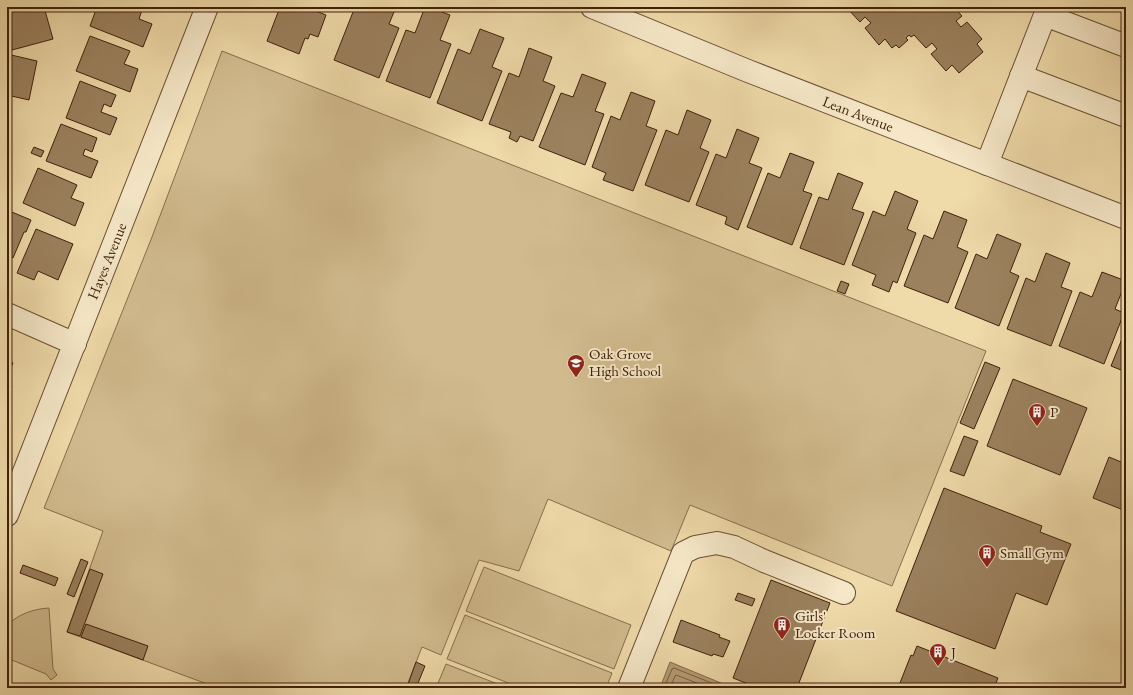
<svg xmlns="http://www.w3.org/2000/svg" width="1133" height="695" font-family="'EB Garamond',serif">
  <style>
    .green { fill: #d1bb8e; stroke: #886e4d }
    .water { fill: #b49b74; stroke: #866a4a }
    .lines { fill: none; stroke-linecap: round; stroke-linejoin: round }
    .shore { stroke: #7a5e40; stroke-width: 1 }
    .building { fill: #9b815e; stroke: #40210c }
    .minor-casing { stroke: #6c4f33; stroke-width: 24 }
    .minor { stroke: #f5e7c7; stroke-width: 22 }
    .labels { text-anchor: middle; stroke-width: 4; stroke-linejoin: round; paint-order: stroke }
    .street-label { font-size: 15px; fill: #40210c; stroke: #f5e7c7 }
    .poi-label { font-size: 15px; fill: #40210c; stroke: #f5e7c7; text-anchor: start }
  </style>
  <rect width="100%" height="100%" fill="#efdaa9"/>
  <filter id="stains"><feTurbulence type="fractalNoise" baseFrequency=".005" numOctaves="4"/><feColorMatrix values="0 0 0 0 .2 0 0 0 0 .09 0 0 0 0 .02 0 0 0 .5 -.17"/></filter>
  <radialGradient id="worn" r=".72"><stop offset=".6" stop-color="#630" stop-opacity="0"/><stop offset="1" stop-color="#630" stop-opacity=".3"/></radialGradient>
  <g class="green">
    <polygon points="222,51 986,351 892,586 690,505 671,551 548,499 519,571 479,560 441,655 422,647 406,688 218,688 67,632 103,531 44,508 152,237"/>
    <polygon points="484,567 631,625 614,669 466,611"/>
    <path d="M49,608L53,669L57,675L51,680L46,674L7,658V625C19,614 33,609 49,608Z"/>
    <polygon points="465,615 612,673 606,688 521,688 447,659"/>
    <polygon points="446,664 508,688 436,688"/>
  </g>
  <polygon class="water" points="670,662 721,683 718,688 660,688"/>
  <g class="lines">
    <g class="shore">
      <polyline points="664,688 672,669 674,668 714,684 715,688"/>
      <polyline points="670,688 675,676 676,675 710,688"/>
    </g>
  </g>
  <g class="building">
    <polygon points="24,7 44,7 53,39 12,50 9,37 7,37 7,12"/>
    <polygon points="97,7 143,7 139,19 152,24 143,47 90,26"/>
    <polygon points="280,7 318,7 316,11 326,15 318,37 310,34 308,39 305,38 299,54 267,41"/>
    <polygon points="355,7 367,11 369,7 396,7 389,24 399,28 379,78 334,60"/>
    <polygon points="425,7 428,7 450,15 440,40 451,44 430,98 386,81 406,30 415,33"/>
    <polygon points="846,7 911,7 913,9 916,7 918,9 920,7 954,7 962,16 956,21 961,27 967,22 982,39 977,44 983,52 959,73 952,65 946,71 931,54 937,49 932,43 926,48 914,35 911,37 909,35 906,38 908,40 899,48 896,45 892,48 885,39 879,45 865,28 871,23 865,17 860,22"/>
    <polygon points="480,29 504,38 492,67 502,71 482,121 437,103 458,49 470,54"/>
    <polygon points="90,36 130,51 124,64 138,69 130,92 76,71"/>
    <polygon points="529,48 552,57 543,81 555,86 533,141 520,136 517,142 509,138 511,132 489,124 509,73 519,77"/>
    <polygon points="7,54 37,61 29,100 7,95"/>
    <polygon points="582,74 606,83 595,111 604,114 585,165 539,147 561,93 573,97"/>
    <polygon points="80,81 116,95 111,107 104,104 101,112 117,118 110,135 66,118"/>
    <polygon points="631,92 655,101 646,126 657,130 633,191 603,180 606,173 592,167 611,116 620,120"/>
    <polygon points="687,110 711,120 700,148 709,152 689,202 645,185 666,130 678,135"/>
    <polygon points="7,120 11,125 7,129"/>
    <polygon points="61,124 97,138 92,152 85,149 83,155 98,161 91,178 46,161"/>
    <polygon points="737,129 759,138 749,163 762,168 738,230 725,224 727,217 696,205 716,154 726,158"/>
    <polygon points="34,147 44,151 41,157 31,153"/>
    <polygon points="790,153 814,162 803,191 812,194 792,245 747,227 768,173 780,178"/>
    <polygon points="38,168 77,185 71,198 84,203 75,226 23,203"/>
    <polygon points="838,173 863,183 852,209 864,213 844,265 800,248 819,197 828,200"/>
    <polygon points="895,191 918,201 907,229 916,233 897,283 893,281 889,292 872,285 876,275 852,265 873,211 885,216"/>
    <polygon points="7,210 31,220 26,232 24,232 13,258 7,256"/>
    <polygon points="944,211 967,220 957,247 968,252 948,303 904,286 924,235 933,239"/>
    <polygon points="36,229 73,244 58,280 38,271 34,280 17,273"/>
    <polygon points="997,234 1021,244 1010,272 1019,276 999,326 955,308 976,254 987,259"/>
    <polygon points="1046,253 1070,263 1061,287 1072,291 1051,346 1007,329 1026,278 1035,282"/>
    <polygon points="1102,272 1126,281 1115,309 1124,313 1104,364 1059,346 1080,292 1092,297"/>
    <polygon points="841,281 849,284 845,294 837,291"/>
    <polygon points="1126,329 1126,372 1111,366"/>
    <polygon points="7,360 13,363 7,375"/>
    <polygon points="985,362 1000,368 974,429 960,423"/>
    <polygon points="1013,379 1087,408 1060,475 987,446"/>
    <polygon points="7,384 12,386 7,397"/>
    <polygon points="964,436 978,441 964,476 950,471"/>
    <polygon points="1109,457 1126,464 1126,511 1093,498"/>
    <polygon points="944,488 1042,526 1040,532 1071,544 1047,605 1016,593 995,649 896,611"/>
    <polygon points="81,559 88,562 74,597 67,594"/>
    <polygon points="23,565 58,578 55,586 20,573"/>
    <polygon points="90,569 103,574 80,636 67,632"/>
    <polygon points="771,580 830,603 797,688 758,688 733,678"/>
    <polygon points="738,593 755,599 752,606 735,600"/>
    <polygon points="681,620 720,635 719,637 730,641 723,657 713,654 712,656 673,642"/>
    <polygon points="86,624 148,646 143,660 81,637"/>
    <polygon points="917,646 998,678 994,688 898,688 911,655 913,656"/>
    <polygon points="416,662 425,666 416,688 409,688 407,687"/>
  </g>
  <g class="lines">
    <defs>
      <g id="minor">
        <polyline points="592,7 748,71 1126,218"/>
        <polyline points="1021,76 1126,116"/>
        <polyline points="987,164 1045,15 1126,46"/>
        <polyline points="7,314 75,344"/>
        <polyline points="7,515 207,7"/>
        <polyline points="629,688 683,553 695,547 717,543 734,547 764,561 844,593"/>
      </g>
    </defs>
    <use href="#minor" class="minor-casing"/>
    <use href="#minor" class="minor"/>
  </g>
  <defs>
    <symbol id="school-pin" viewBox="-11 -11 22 30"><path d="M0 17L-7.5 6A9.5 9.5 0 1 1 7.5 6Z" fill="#8f2418" stroke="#f5e7c7"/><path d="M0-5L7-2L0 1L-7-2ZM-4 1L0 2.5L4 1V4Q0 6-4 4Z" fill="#fff"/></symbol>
    <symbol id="building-pin" viewBox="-11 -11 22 30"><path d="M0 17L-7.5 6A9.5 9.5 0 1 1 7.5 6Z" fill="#8f2418" stroke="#f5e7c7"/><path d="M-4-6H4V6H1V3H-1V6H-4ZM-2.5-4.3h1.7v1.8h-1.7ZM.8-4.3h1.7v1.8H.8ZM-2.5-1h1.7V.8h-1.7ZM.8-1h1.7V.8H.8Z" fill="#fff"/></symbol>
  </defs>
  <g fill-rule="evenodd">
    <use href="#school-pin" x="566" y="353" width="20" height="27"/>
    <use href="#building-pin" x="1027" y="402" width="20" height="27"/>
    <use href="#building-pin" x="977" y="543" width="20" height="27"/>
    <use href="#building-pin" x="772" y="615" width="20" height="27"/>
    <use href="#building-pin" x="928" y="642" width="20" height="27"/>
  </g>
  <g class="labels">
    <g class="street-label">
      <text transform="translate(858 114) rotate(21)" y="5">Lean Avenue</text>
      <text transform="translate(107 261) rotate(-68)" y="5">Hayes Avenue</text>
    </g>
    <g class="poi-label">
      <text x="589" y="359">Oak Grove<tspan x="589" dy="17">High School</tspan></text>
      <text x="1050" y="417">P</text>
      <text x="1000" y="558">Small Gym</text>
      <text x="795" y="621">Girls'<tspan x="795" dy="17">Locker Room</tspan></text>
      <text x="951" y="657">J</text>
    </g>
  </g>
  <rect width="1133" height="695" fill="none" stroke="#efdaa9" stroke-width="24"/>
  <rect x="8" y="8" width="1117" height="679" fill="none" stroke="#40210c" stroke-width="2"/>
  <rect x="12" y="12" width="1109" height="671" fill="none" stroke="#40210c"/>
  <rect width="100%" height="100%" filter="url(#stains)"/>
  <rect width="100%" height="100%" fill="url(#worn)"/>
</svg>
